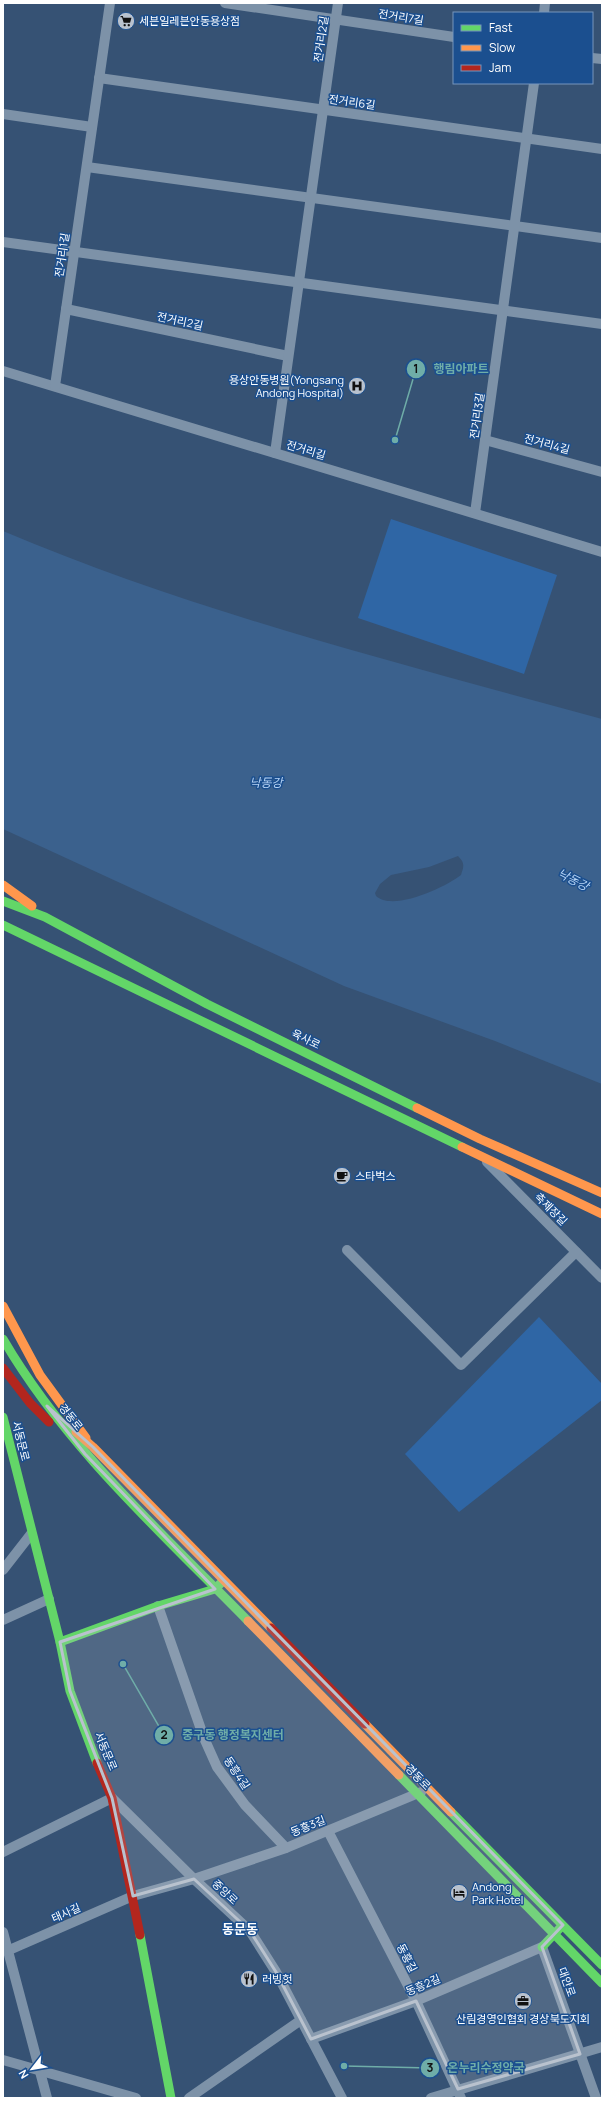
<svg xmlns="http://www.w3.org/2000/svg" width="605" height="2101" font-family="Manrope,'Noto Sans KR',sans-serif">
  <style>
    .green { fill: #2f66a5 }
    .water { fill: #3b618d; fill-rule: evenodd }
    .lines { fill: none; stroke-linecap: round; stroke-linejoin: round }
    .street { stroke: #7d92a8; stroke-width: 10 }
    .fast { stroke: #63d668; stroke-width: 9 }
    .slow { stroke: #ff974d; stroke-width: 9 }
    .jam { stroke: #b3261e; stroke-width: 9 }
    .marked { fill: #b9c2ce; fill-opacity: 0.2; stroke: #b9c2ce; stroke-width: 3; stroke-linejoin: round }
    .labels { text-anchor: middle; stroke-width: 3; stroke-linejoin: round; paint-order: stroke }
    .street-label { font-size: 11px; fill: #fff; stroke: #1b4f8f }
    .poi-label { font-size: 11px; fill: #fff; stroke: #1b4f8f; text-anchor: start }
    .water-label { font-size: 12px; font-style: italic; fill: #b5d3f5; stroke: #1b4f8f }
    .quarter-label { font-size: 13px; font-weight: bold; fill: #fff; stroke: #1b4f8f }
    .leader { fill: none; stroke: #6fada8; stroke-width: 1.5 }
    .callout-dot { fill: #6fada8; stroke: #1b4f8f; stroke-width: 1.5 }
    .mark-label { font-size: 12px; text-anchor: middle; font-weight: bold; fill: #111 }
    .callout-label { font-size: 12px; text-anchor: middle; font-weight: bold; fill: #6fada8; stroke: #1b4f8f; stroke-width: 3; stroke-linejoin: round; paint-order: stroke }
  </style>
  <rect width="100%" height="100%" fill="#365274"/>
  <g class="green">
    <polygon points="391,519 557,575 524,674 358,618"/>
    <polygon points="539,1317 602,1384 602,1400 459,1512 405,1454"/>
  </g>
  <path class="water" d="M3,531C194,612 402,664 602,719V1084L495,1041L344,986L3,829ZM458,856C465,863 464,866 461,875C446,887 393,912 376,896L375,893L380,884L391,875L429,867Z"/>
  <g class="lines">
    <g class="street">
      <polyline points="225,3 454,37"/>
      <polyline points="544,13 545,3"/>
      <polyline points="592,58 602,59"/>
      <polyline points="99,78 602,149"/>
      <polyline points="3,114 92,127"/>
      <polyline points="87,167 602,238"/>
      <polyline points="3,242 602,324"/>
      <polyline points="66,309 288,356"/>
      <polyline points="3,371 602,552"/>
      <polyline points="55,386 110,3"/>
      <polyline points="485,440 602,472"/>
      <polyline points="275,453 338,3"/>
      <polyline points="475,513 534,83"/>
      <polyline points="487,1162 602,1278"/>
      <polyline points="347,1250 461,1365 576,1252"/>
      <polyline points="3,1570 31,1534"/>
      <polyline points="158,1606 204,1738 217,1767 245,1805 286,1848"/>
      <polyline points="3,1620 49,1599"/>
      <polyline points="328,1831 416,2001 461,2098"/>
      <polyline points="3,1852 112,1798 194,1879 250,1931 276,1972 342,2098"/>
      <polyline points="3,1932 47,2098"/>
      <polyline points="7,1951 133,1896 194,1879 286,1848 421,1792"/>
      <polyline points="311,2039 416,2001 542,1947 596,2098"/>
      <polyline points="3,2060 136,2098"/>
      <polyline points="189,2098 301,2020"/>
      <polyline points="431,2098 602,2047"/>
    </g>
    <g class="fast">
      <polyline points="3,901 45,917 207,1004 417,1108"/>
      <polyline points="3,925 462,1147"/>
      <path d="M3,1339C66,1447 161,1532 248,1621"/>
      <polyline points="3,1417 60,1642 70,1691 97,1763"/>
      <polyline points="60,1642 158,1606 215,1589 222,1582"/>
      <polyline points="399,1775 602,1983"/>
      <polyline points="451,1812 602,1965"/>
      <polyline points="140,1935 171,2098"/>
      <polyline points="542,1947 561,1927"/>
    </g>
    <g class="slow">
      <polyline points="3,885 32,906"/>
      <polyline points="417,1108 480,1139 602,1193"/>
      <polyline points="462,1147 602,1214"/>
      <polyline points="3,1306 40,1375 86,1438"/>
      <polyline points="76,1432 93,1447 271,1628"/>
      <polyline points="248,1621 399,1775"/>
      <polyline points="365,1724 451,1812"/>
    </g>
    <g class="jam">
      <polyline points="3,1368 30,1403 49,1422"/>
      <polyline points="271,1628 365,1724"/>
      <polyline points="97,1763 112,1798 140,1935"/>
    </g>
  </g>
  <path class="marked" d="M47,1406L93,1447L563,1925L542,1947L580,2054L458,2089L416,2001L311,2039L276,1972L250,1931L194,1879L133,1896L112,1798L70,1691L60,1642L215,1589L85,1454Z"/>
  <defs>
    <symbol id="supermarket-disc" viewBox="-11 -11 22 22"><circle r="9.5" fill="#b9c2ce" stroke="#1b4f8f"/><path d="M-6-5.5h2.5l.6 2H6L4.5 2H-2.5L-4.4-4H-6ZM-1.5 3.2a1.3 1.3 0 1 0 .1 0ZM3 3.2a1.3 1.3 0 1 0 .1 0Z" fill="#111"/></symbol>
    <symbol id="hospital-disc" viewBox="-11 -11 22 22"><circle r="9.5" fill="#b9c2ce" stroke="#1b4f8f"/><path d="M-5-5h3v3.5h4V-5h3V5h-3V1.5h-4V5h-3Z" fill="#111"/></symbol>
    <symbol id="cafe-disc" viewBox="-11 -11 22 22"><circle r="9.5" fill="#b9c2ce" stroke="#1b4f8f"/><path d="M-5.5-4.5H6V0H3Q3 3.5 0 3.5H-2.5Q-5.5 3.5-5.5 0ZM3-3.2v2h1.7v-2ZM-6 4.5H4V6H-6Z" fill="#111"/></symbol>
    <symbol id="hotel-disc" viewBox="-11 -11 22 22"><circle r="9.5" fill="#b9c2ce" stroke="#1b4f8f"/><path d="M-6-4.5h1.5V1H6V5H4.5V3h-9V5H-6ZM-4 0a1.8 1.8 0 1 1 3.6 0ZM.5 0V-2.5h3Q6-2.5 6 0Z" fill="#111"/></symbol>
    <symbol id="restaurant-disc" viewBox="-11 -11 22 22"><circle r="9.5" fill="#b9c2ce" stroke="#1b4f8f"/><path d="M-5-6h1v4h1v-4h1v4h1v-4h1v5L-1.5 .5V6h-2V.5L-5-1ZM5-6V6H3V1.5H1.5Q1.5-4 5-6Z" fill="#111"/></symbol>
    <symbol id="office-disc" viewBox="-11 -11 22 22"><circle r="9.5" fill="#b9c2ce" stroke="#1b4f8f"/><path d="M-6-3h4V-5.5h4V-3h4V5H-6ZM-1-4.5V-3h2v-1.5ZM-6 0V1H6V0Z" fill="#111"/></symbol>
  </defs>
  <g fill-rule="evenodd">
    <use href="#supermarket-disc" x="116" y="11" width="20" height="20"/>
    <use href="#hospital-disc" x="347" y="376" width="20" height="20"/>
    <use href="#cafe-disc" x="332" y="1166" width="20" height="20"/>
    <use href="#hotel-disc" x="449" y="1883" width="20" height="20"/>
    <use href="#restaurant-disc" x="239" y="1969" width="20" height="20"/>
    <use href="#office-disc" x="513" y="1991" width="20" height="20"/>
  </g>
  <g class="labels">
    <g class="street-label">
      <text transform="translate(401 17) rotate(9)" y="4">전거리7길</text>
      <text transform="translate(321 39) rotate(-82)" y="4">전거리2길</text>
      <text transform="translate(352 102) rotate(8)" y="4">전거리6길</text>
      <text transform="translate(62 255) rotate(-82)" y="4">전거리1길</text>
      <text transform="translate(180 321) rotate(12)" y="4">전거리2길</text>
      <text transform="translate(477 416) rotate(-82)" y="4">전거리3길</text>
      <text transform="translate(547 444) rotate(15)" y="4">전거리4길</text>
      <text transform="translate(306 450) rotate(17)" y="4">전거리길</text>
      <text transform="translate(306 1039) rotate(26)" y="4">육사로</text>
      <text transform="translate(551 1209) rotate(45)" y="4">축제장길</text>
      <text transform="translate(71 1417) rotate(51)" y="4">경동로</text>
      <text transform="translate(21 1441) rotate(76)" y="4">서동문로</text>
      <text transform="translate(106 1751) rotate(67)" y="4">서동문로</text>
      <text transform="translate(237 1773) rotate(56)" y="4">동흥4길</text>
      <text transform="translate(418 1777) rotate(45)" y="4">경동로</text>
      <text transform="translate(308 1826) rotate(-22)" y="4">동흥3길</text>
      <text transform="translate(225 1892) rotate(43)" y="4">중앙로</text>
      <text transform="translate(66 1913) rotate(-24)" y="4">태사길</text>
      <text transform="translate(407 1958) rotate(63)" y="4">동흥길</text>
      <text transform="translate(567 1982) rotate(70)" y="4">대안로</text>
      <text transform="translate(423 1985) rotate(-23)" y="4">동흥2길</text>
    </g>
    <g class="poi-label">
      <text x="139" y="25">세븐일레븐안동용상점</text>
      <text x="344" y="384" text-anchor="end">용상안동병원(Yongsang<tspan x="344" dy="13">Andong Hospital)</tspan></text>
      <text x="355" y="1180">스타벅스</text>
      <text x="472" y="1891">Andong<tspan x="472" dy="13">Park Hotel</tspan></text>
      <text x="262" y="1983">러빙헛</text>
      <text x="523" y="2023" text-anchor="middle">산림경영인협회 경상북도지회</text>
    </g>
    <g class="water-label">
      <text x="266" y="787">낙동강</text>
      <text transform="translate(573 880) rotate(27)" y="4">낙동강</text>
    </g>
    <g class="quarter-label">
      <text x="240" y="1934">동문동</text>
    </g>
  </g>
  <path class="leader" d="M395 440L416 369M123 1664L164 1735M344 2066L430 2068"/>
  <g class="callout-dot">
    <circle cx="395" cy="440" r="4"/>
    <circle cx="123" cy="1664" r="4"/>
    <circle cx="344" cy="2066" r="4"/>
    <circle cx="416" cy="369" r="10"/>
    <circle cx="164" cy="1735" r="10"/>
    <circle cx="430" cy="2068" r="10"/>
  </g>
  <g class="mark-label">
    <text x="416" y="373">1</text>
    <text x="164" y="1739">2</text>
    <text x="430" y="2072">3</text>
  </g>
  <g class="callout-label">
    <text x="461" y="373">행림아파트</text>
    <text x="233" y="1739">중구동 행정복지센터</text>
    <text x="486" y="2072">온누리수정약국</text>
  </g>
  <rect width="605" height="2101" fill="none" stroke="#ffffff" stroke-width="8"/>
  <rect x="453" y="12" width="140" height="72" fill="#1b4f8f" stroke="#7695bc"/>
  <rect x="461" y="25" width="20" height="6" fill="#63d668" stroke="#7695bc"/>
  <text x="489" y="32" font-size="12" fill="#ffffff">Fast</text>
  <rect x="461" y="45" width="20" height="6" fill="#ff974d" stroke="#7695bc"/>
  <text x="489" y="52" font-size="12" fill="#ffffff">Slow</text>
  <rect x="461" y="65" width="20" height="6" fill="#b3261e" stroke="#7695bc"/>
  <text x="489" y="72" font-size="12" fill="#ffffff">Jam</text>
  <g transform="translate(32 2069) rotate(239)" stroke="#1b4f8f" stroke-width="3" paint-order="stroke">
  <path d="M0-3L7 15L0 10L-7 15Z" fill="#ffffff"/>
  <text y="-6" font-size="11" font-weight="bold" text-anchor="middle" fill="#ffffff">N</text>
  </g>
</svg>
